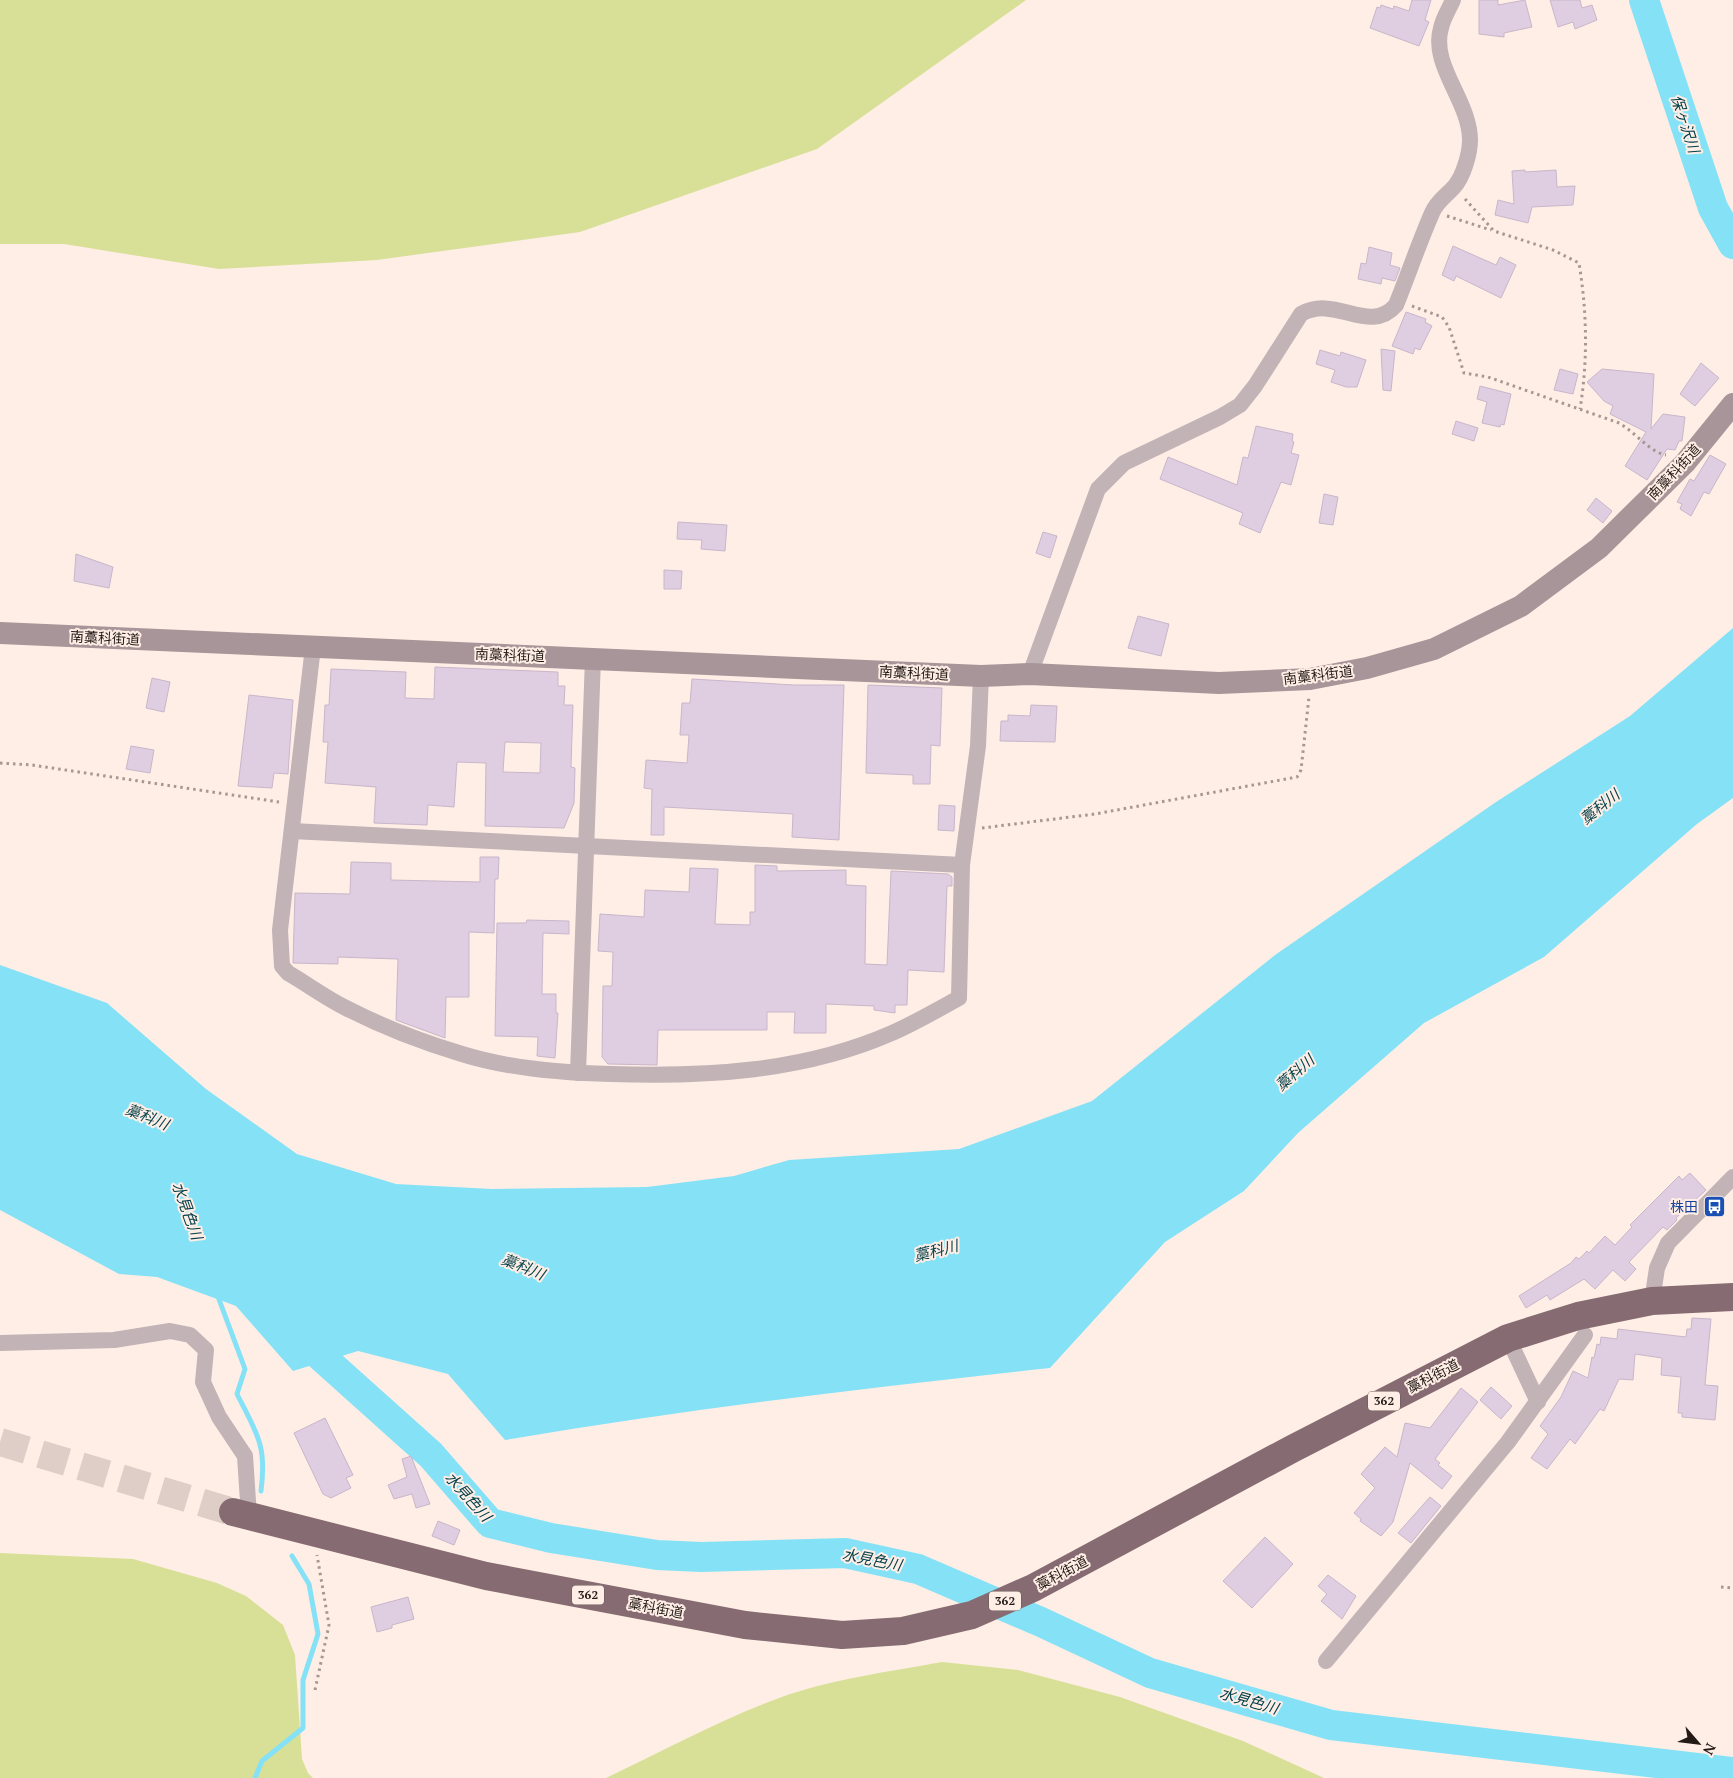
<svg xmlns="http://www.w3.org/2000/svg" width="1733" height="1778" font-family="'PT Serif','Noto Sans JP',serif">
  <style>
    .green { fill: #d8e098 }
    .water { fill: #85e2f6 }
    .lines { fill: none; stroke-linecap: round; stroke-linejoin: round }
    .stream { stroke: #85e2f6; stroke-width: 5 }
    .river { stroke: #85e2f6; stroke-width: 30 }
    .building { fill: #dfcde1; stroke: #c8b6ca; fill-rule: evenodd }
    .highway-tunnel { stroke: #decec7; stroke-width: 28; stroke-dasharray: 28 14; stroke-linecap: butt }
    .path { stroke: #a59791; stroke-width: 3; stroke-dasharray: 2.5 4; stroke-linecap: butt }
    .street { stroke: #c1b3b6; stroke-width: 16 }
    .secondary { stroke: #a89599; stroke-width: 22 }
    .highway { stroke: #866c72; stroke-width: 28 }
    .labels { text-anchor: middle; stroke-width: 4; stroke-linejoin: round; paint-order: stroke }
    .shield { fill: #ffeee6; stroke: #655a54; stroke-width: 1 }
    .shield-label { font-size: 12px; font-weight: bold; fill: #231a16 }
    .street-label { font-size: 14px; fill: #231a16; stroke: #ffeee6 }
    .transit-label { font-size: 14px; fill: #164399; stroke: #ffeee6; text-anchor: end }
    .water-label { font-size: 15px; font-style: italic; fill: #04414b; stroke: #ffeee6 }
  </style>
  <rect width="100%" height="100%" fill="#ffeee6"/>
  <g class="green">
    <polygon points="0,0 1026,0 817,149 580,232 377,260 219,269 64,244 0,244"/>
    <polygon points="0,1553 133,1559 217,1583 246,1596 283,1625 295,1655 302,1759 308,1773 313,1778 0,1778"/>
    <path d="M942,1662L1018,1670L1120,1697L1243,1741L1324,1778H606C663,1751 719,1720 779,1698C831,1679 887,1672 942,1662Z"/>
  </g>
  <path class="water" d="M1733,628V798L1697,824L1544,957L1424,1023L1298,1133L1244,1191L1165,1242L1050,1368C868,1388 686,1409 505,1440L448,1374L358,1351L293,1371L236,1306L157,1277L119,1274L0,1210V965L107,1003L206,1089L297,1154L396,1184L492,1189L647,1187L734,1176L789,1160L959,1149L1092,1101L1275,955L1496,802L1630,716Z"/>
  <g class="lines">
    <g class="stream">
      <path d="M217,1294L245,1369L237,1394C257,1434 267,1445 261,1491"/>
      <polyline points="255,1778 262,1761 303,1728 303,1680 318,1634 309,1584 292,1556"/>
    </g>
    <g class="river">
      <polyline points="1644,0 1713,208 1733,244"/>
      <polyline points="296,1334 431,1455 490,1523 551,1538 657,1555 701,1557 845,1553 918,1569 1041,1622 1150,1673 1331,1725 1733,1772"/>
    </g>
  </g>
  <g class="building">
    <polygon points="1412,0 1431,0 1425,20 1429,22 1419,46 1370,28 1377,7 1380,8 1381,5 1393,9 1394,6 1409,11"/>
    <polygon points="1479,0 1498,0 1498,5 1525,0 1532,27 1504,33 1504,37 1479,34"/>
    <polygon points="1550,0 1580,0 1582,8 1592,5 1597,20 1575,29 1573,22 1558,27"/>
    <polygon points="1525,170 1525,172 1556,170 1557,187 1575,186 1573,205 1532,207 1528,223 1495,215 1498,200 1514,204 1512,171"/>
    <polygon points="1453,246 1496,265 1500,257 1516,265 1501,298 1456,276 1454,281 1442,275"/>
    <polygon points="1369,247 1392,253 1390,265 1400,268 1395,281 1382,278 1381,284 1358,279 1361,263 1366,264"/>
    <polygon points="1406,312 1426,319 1425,322 1432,326 1420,350 1415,348 1413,354 1392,346"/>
    <polygon points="1381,349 1395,351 1391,391 1383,390"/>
    <polygon points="1320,350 1340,356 1341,352 1366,360 1357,387 1346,387 1331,382 1335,370 1316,364"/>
    <polygon points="1701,363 1719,378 1695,406 1680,394"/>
    <polygon points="1560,369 1578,374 1573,394 1554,390"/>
    <polygon points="1602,369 1654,374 1651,429 1663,414 1685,417 1682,441 1679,441 1675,450 1667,449 1647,480 1625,466 1646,432 1610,414 1613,406 1604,401 1587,382"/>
    <polygon points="1480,386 1511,394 1504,425 1501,424 1500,427 1482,423 1487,402 1477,399"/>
    <polygon points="1456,421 1478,428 1474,441 1452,434"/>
    <polygon points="1256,426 1293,434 1292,441 1294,442 1291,453 1299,455 1291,485 1281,482 1260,533 1239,524 1243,513 1160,479 1168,457 1237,485 1243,457 1248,458"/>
    <polygon points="1710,455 1726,464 1709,494 1704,492 1691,516 1680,509 1682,504 1677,502 1690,479 1694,481"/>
    <polygon points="1324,494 1338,497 1333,525 1319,523"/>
    <polygon points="1596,498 1612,511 1603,523 1587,510"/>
    <polygon points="678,522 727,525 725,551 701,549 702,540 677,539"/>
    <polygon points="1043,532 1057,536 1050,558 1036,553"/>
    <polygon points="76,554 113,567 109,588 74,581"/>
    <polygon points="664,570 682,571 681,589 664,589"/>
    <polygon points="1138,616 1169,624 1161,656 1128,648"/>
    <path d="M435,667L558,672V686H565L564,705H573L571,767L575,768L574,803L564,828L485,826L486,763L457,762L454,807L428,805L427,825L374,823L376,787L325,783L328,742H323L325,705H329L331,669L406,672L405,698L434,699ZM505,742L541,743L540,773L503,772Z"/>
    <polygon points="152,678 170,682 164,712 146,708"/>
    <polygon points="692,679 794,685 844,685 839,840 792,837 793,814 664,807 664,835 651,835 652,789 644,788 646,760 687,763 689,735 680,735 682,703 690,703"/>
    <polygon points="868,685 942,688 940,746 931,745 930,784 913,784 913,775 866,773"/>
    <polygon points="249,695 293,700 288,774 274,773 272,788 238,786"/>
    <polygon points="1031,705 1057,706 1055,742 1000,741 1001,721 1008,721 1008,715 1030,716"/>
    <polygon points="131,746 154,750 150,773 126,769"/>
    <polygon points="939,805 955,806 954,831 938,830"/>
    <polygon points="480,857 499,857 498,879 495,879 494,933 469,932 469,997 446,997 445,1038 396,1020 398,959 338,957 338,964 293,963 295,893 350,894 351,862 391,863 391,880 480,882"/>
    <polygon points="755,865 777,866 777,871 846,870 846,885 866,886 865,964 887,965 891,871 948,874 952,877 952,886 947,886 944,972 908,970 907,1005 895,1005 895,1013 874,1010 874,1006 826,1004 826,1033 794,1033 795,1012 767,1012 767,1030 658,1030 657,1065 608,1064 602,1057 603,986 612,986 613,952 598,951 600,914 644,917 645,890 689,892 690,868 718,869 715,924 750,925 750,912 755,912"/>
    <polygon points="527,920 569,921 569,934 543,933 542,994 556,994 556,1013 558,1013 555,1058 537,1056 538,1037 495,1036 497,923 526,923"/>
    <polygon points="1690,1173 1706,1190 1676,1218 1677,1220 1667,1230 1663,1227 1629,1262 1636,1269 1625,1281 1613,1270 1595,1289 1584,1279 1550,1300 1547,1295 1526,1308 1519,1296 1571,1263 1576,1257 1579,1259 1587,1251 1589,1253 1605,1236 1615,1245 1632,1227 1630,1225 1679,1176 1682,1180"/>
    <polygon points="1692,1318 1711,1319 1705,1385 1718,1386 1715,1420 1682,1417 1682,1413 1678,1413 1681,1377 1661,1375 1662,1358 1635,1354 1633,1380 1619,1379 1604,1411 1600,1409 1575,1444 1570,1439 1547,1469 1531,1458 1548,1434 1540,1426 1561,1397 1573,1371 1588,1378 1592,1357 1594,1358 1597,1344 1600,1345 1601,1337 1617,1339 1618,1329 1686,1337 1687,1329 1691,1329"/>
    <polygon points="1491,1387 1512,1406 1501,1419 1480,1400"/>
    <polygon points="1461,1388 1478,1402 1435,1459 1440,1463 1438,1465 1452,1476 1442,1489 1410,1463 1393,1522 1381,1536 1360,1521 1361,1519 1354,1513 1375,1488 1361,1474 1385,1447 1397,1457 1405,1423 1430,1428"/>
    <polygon points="325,1418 353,1475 346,1478 351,1488 331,1498 323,1494 294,1433"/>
    <polygon points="411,1456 430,1504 416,1508 412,1494 394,1499 388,1485 407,1477 402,1459"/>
    <polygon points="1430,1497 1441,1506 1411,1543 1398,1533"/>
    <polygon points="438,1521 460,1530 454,1545 432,1536"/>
    <polygon points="1265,1537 1293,1564 1252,1608 1223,1581"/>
    <polygon points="1328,1575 1356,1596 1342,1619 1321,1601 1327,1594 1318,1586"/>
    <polygon points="408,1597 414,1619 392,1625 392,1628 377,1632 371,1607"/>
  </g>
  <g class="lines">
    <polyline class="highway-tunnel" points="0,1442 233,1512"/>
    <g class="path">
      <path d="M1465,199L1494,231L1553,250L1579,263C1587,312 1588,360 1580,409"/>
      <polyline points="1447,216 1491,230"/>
      <path d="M1412,306L1442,317L1449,327L1464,373L1488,377L1619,423C1635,432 1651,453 1666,455"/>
      <polyline points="0,763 32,765 279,802"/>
      <polyline points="982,828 1095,814 1297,777 1301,770 1309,697"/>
      <polyline points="1721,1587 1733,1588"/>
      <polyline points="315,1690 329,1625 317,1555"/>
    </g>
    <g class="street">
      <path d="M313,647L280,930L282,966L288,973C307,984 326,998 346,1008C383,1027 422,1042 462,1054C510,1069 561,1073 611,1074C707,1077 803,1072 892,1033C915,1023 937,1010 959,998L962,865L978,746L981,676"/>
      <path d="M1030,674L1098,489L1124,463L1220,417L1240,405L1255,386L1301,314C1336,294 1369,336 1396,305C1408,275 1419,243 1432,213C1437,201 1446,196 1454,187C1463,177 1470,154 1470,140C1470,101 1430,65 1441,28C1443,18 1449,9 1453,0"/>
      <polyline points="292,831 962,865"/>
      <polyline points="578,1073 593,658"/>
      <polyline points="1652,1301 1657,1268 1668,1243 1733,1177"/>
      <polyline points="1508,1338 1538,1402"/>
      <polyline points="0,1343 114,1340 170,1331 190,1335 206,1350 203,1382 219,1417 245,1456 249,1516"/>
      <polyline points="1326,1661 1508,1442 1585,1335"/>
    </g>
    <polyline class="secondary" points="0,633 981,676 1030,674 1219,683 1310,679 1367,668 1434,649 1521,606 1599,548 1685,463 1733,404"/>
    <polyline class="highway" points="233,1512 486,1576 745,1625 842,1635 903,1631 972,1615 1033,1588 1292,1449 1508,1338 1578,1316 1652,1301 1733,1297"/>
  </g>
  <defs>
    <symbol id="bus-square" viewBox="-11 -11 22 22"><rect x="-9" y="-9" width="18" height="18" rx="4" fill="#1a4fb4" stroke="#ffeee6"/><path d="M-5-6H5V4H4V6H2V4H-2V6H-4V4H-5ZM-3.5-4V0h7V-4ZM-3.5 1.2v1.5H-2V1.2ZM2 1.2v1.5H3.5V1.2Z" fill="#fff"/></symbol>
  </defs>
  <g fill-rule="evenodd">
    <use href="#bus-square" x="1702" y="1194" width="25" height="25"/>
  </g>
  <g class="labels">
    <g class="shield">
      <rect x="1368" y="1391.5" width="32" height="19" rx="4"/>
      <rect x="572" y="1585.5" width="32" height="19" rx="4"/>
      <rect x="989" y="1591.5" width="32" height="19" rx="4"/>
    </g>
    <g class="shield-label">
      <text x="1384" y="1405">362</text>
      <text x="588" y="1599">362</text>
      <text x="1005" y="1605">362</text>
    </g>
    <g class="street-label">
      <text transform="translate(1674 472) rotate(-47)" y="5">南藁科街道</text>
      <text transform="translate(105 638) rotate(3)" y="5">南藁科街道</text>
      <text transform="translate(510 655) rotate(2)" y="5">南藁科街道</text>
      <text transform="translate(914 673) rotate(3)" y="5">南藁科街道</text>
      <text transform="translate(1318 675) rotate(-7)" y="5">南藁科街道</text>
      <text transform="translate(1433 1376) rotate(-27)" y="5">藁科街道</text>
      <text transform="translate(1062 1573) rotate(-28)" y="5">藁科街道</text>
      <text transform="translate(656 1608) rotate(11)" y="5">藁科街道</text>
    </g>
    <g class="transit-label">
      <text x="1698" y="1212">株田</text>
    </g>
    <g class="water-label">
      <text transform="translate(1685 124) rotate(72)" y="5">保ヶ沢川</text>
      <text transform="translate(1600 807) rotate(-39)" y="5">藁科川</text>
      <text transform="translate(1295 1073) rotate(-41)" y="5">藁科川</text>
      <text transform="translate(147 1117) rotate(22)" y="5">藁科川</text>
      <text transform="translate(187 1211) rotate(70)" y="5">水見色川</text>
      <text transform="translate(936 1251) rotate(-14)" y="5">藁科川</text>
      <text transform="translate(523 1267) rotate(22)" y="5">藁科川</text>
      <text transform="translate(468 1497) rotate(48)" y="5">水見色川</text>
      <text transform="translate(872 1560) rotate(11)" y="5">水見色川</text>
      <text transform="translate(1249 1701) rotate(16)" y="5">水見色川</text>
    </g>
  </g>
  <g transform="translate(1698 1743) rotate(118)" stroke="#ffeee6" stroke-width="4" paint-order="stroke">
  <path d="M0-4L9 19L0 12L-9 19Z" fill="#231a16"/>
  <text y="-8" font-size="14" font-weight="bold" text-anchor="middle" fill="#231a16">N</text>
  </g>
</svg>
